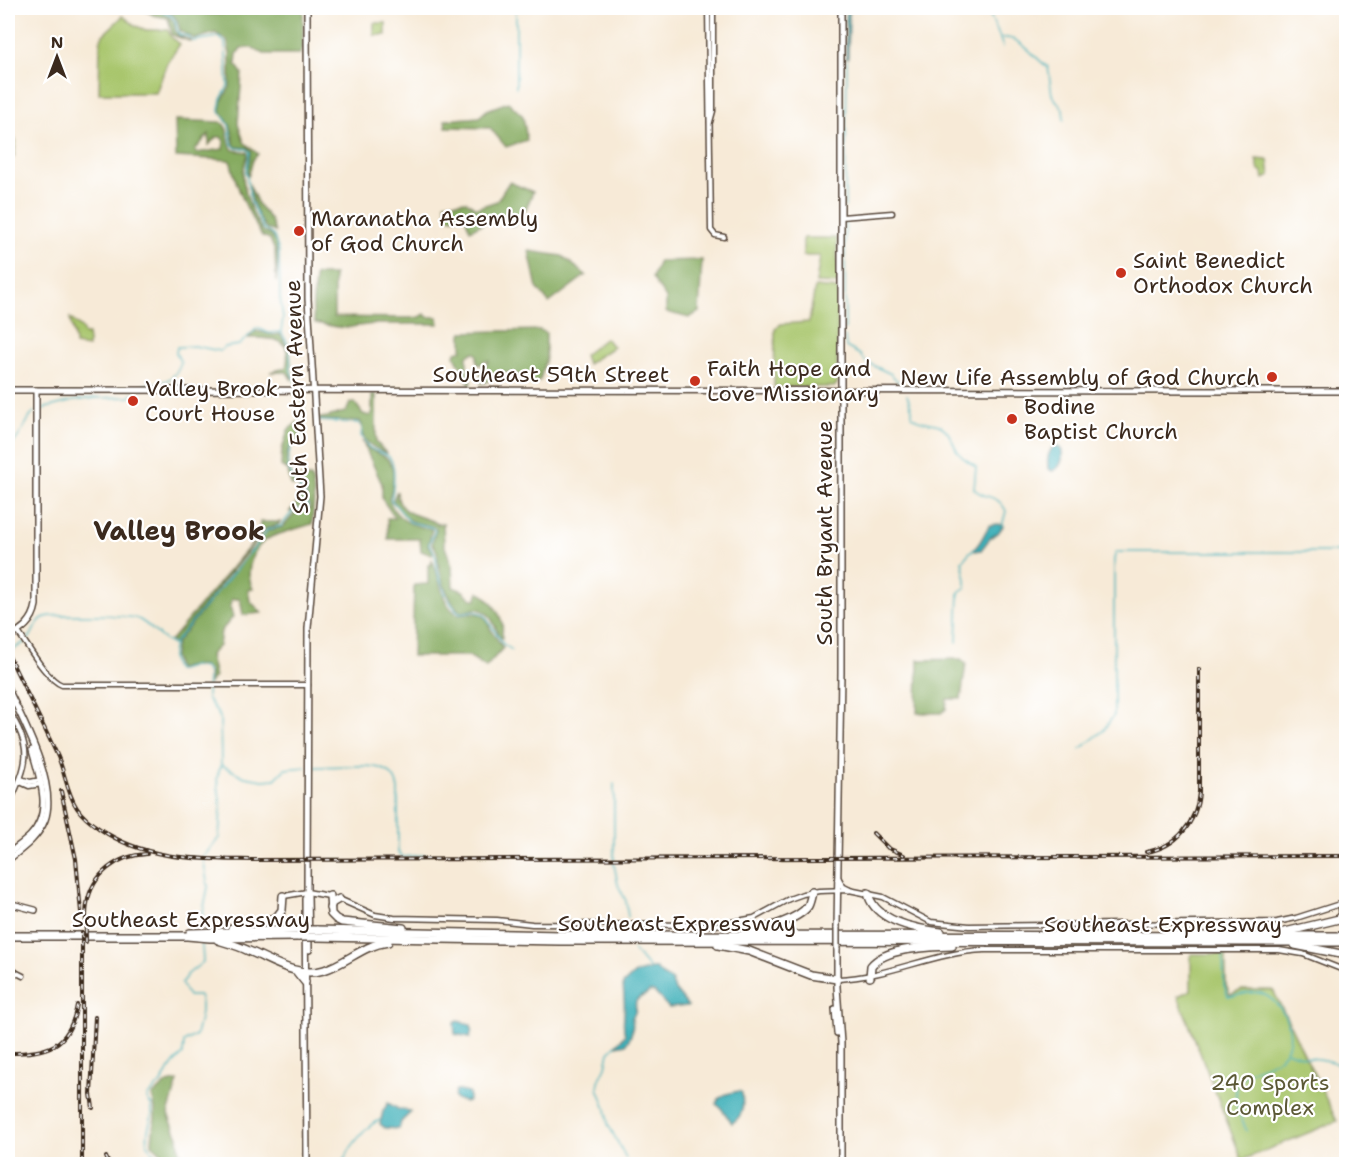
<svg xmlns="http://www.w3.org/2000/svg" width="1354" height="1172" font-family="'Shantell Sans',sans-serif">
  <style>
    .green { fill: #a9c66d; stroke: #727846; stroke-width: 1.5 }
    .forest { fill: #86ab60; stroke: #606a3f; stroke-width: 1.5; fill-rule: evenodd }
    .water { fill: #40b0b9; stroke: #3e6d6c; stroke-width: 1.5 }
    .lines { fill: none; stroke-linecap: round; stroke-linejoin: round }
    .stream { stroke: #40b0b9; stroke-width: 1.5 }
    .minor-casing { stroke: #57473a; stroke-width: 7 }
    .major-casing { stroke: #57473a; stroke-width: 8 }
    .highway-casing { stroke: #57473a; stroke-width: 10 }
    .minor { stroke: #fff; stroke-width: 4 }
    .major { stroke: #fff; stroke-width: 5 }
    .highway { stroke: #fff; stroke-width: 7 }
    .rail-casing { stroke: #3b2a1e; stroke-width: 4 }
    .rail { stroke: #fff; stroke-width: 1.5; stroke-dasharray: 4.5; stroke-linecap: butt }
    .major-bridge-casing { stroke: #57473a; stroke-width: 8; stroke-linecap: butt }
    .highway-bridge-casing { stroke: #57473a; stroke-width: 10; stroke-linecap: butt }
    .major-bridge { stroke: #fff; stroke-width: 5 }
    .highway-bridge { stroke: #fff; stroke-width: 7 }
    .poi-dot { fill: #c8321e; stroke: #fff; stroke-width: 2 }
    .labels { text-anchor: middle; stroke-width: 4.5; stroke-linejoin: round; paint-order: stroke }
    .poi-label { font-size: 22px; fill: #3b2a1e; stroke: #fff; text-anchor: start }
    .street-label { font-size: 22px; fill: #3b2a1e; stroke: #fff }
    .park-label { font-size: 22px; fill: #5c5936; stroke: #fff }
    .quarter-label { font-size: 26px; font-weight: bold; fill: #3b2a1e; stroke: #fff }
  </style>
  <rect width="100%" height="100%" fill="#fff"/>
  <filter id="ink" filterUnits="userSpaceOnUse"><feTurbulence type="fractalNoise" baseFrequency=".0167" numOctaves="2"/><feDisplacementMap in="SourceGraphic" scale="12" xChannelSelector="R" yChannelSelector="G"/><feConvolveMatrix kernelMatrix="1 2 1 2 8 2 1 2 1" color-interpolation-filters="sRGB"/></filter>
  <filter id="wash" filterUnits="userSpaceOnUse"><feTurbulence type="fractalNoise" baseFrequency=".008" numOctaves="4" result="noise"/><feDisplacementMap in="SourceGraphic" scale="24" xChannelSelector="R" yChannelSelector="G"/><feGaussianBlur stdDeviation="1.35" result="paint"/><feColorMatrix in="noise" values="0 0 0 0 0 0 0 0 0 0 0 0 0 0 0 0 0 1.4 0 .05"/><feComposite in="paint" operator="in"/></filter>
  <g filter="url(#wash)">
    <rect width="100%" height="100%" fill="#f7ead7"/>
    <g class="green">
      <polygon points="123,16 136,26 146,30 168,30 171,37 180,44 167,63 156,93 99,93 100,41 103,35"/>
      <rect x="374" y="23" width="12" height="12"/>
      <polygon points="8,133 10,133 16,141 14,157 10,156"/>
      <polygon points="1256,159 1268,160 1270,176 1264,179 1262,171 1259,171"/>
      <polygon points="803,238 837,238 838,284 816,283 820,256 803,256"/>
      <polygon points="815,287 838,289 837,384 834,387 774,387 775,329 781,324 809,322"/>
      <path d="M70,318L82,329L84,334H88V347L75,345C75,335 71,327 70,318Z"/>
      <polygon points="606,338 613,347 587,364 584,355"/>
      <polygon points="1191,954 1226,954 1226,985 1230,995 1242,990 1273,990 1337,1121 1242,1160 1178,996 1191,990"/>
    </g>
    <g class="forest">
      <path d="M141,8C152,7 169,12 174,23C176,28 173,28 176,33C179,38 188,38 192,42L172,35L168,18L153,15Z"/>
      <path d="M162,8H197C202,15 214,14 222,14L225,8H303V49L300,54H264L253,48H241L237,54L236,65L242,73L238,124L244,142L258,154L253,160L248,177L247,170L251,152L248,148L236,147L234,144L231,127L221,111V102L230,87V54L227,40L215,33L195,39L180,31C178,19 173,12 162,8Z"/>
      <polygon points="508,102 523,116 527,140 506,147 490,128 446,127 445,120 479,117 487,110"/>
      <path d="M175,120L221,122C231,129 226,141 233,150L247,152L248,154C247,159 245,163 244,168C240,185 253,217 263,231C265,233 269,233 271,235C281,244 277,271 276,282L275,252L270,239L262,236C248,212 237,190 231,163L229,160L176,157ZM209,134V145L216,137H221L224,141L223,149L196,153L195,150Z"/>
      <polygon points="509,182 533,192 525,211 513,226 494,218 470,230 465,217 448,218 445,203 466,201 476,208 497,201"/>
      <path d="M250,186L258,204L271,220L275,232C273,231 267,229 266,228C259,220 249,196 250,186Z"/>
      <polygon points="529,251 562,256 586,275 549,303 537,288"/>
      <polygon points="702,260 699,312 689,318 666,312 666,298 652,278 659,261"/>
      <path d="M315,275H334V317L411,318L420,317L425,314L427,317H438L439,324H374L343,328L315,323C310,308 315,291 315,275Z"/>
      <path d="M540,330L546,333V358L540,380C533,384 526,384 518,381L519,374L500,372L485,383H481V372L489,361H484L480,365L477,363V355L474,352L467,356V369L471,381L470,385L455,356L456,352L462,350V332Z"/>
      <path d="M256,331L274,335L280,334L290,351L292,380L287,372H270L286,368C294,336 271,338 248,338Z"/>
      <path d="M376,394V442L387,454C379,450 367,445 363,436C361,430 364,427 360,421L319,420V418C330,418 336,413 346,412L350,403H355L363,414L370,416L372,413V395Z"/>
      <path d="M302,419C304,443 285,441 287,462C289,480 304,487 305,506L296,508L289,512L301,499V493L295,483L294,486H292L288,476L289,471L281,466L282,450L288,430Z"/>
      <path d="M362,441C364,443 366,446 368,448C372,452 380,453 385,457C397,464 393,488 389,498C394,520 413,526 432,529L428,546L433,550L432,555L421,551L420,539H388L387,518H395L382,499V484Z"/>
      <path d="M301,477H311C316,492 313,509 312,524C299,528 284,532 271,537C252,546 244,571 253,589L248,590L250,601L262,613L243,615L240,599H232L230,606L233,617L221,631L219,646L210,655L215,677L209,683L210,671C200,661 189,667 177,669L174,657L176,643L267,531L283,527L296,512L310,509L305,488L298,479Z"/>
      <path d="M397,491C398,517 418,513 438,524L443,523L444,544L452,566L453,587L463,591L472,599H477L478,592C487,595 500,612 502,623C503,627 502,633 502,638H500C495,627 490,608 475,609C470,610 465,612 460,612C449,600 442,582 439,567C437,558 439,550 432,544L436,528C430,524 424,525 417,523C406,520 398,509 393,500Z"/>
      <polygon points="260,522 280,522 278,525 265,529 174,643 170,641 250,546 259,535"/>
      <path d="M432,560C441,577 440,606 459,615L478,613L486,618L491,630L503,648L486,667L469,656H412L414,585L428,584V565H431Z"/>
      <polygon points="961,659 966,663 961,699 947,699 946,709 941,713 917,713 918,660"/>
      <path d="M178,1081L168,1114L178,1137L181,1162V1164H171L170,1160L152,1144C152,1127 159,1114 152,1096L167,1083Z"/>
    </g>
    <g class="water">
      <polygon points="849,8 853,8 849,13 848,58 846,58 846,11"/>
      <path d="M1054,446L1061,448C1064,457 1062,468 1052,471L1048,468C1047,460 1048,451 1054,446Z"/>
      <path d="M999,524L1003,526L998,533L990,538L981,550L975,551L974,549C982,542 984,533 990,525Z"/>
      <path d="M655,968L662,975L671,980L675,990L688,1006L669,1008L654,992C644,991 653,991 645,995C627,1003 642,1006 632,1018C634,1028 632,1036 626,1044L617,1046L616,1045L625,1035C621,1022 626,1012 624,999C624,994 623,989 623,984L634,974Z"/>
      <polygon points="458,1021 471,1025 472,1029 470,1037 455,1034 454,1023"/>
      <polygon points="456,1090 469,1093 469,1101 465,1102 455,1099 454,1096"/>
      <path d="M739,1091L742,1093C743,1105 745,1115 732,1123L721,1108L716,1104C720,1094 729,1093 739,1091Z"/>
      <polygon points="388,1103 398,1109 410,1111 409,1114 401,1122 399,1129 385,1128 380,1124 383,1111"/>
    </g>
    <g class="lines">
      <g class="stream">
        <path d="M149,8C159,11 171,11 175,21C178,27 175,30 180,35L187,36L193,41L218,37L225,42L228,86L221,99L219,110L229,125L232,144L236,148L247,149L250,152L246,172L251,202L263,228L274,236L279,252L280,298L283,318L281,332L290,347L291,371L297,385"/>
        <path d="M987,8L1000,38C1023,36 1031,56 1048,67L1052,95L1063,109L1064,120"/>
        <polyline points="1000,39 1003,47"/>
        <polyline points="516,87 516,8"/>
        <polyline points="845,207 847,61"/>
        <polyline points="845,220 845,329"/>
        <polyline points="845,336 846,347 859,354 866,362 891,374 902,386"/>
        <path d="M136,388C150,378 171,391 181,363L176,353L177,347L195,346L220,351L225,347L239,345L257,328L269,333L280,332"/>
        <path d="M907,395L912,409V416C921,424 929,421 939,425C949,429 953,444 958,452C962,459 970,461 976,467L974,489C986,500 997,493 1006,511L1002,526"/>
        <polyline points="38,410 73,401 96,398 130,397 134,393"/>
        <path d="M317,421L359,423L362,428L361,436C364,439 366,445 369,447C373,451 381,452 386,455C399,461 393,490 391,500L410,522L431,527L435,530L429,544C438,553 435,564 439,576C443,588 449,606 460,613L474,611L484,614L503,644L512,650"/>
        <path d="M10,446C22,437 24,423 34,412"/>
        <polyline points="957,642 959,592 966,587 966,580 962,561 970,552 975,549"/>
        <path d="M8,652C15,648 25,644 30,637C35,630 35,623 43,618C54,613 130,614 140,620C152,627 160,639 173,645"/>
        <polyline points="1080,749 1103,731 1114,715 1114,559 1116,552 1346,552"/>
        <polyline points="221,765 245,777 263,780 275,779 285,769 305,767"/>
        <path d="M310,768C321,766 332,767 343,766C365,766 395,762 398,790V852L403,857L425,855"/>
        <polyline points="614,784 614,864 618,885 626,901 628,917"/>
        <path d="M202,917L208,887L203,857L219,838L221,808L217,778L221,764L220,717L207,698L208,673L205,668L193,666L177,671C170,662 171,652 175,642L255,547L267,530L281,526L294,510H302L307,507C307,488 287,478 288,461C288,456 290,451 291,446L300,441C307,425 304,412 302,395"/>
        <polyline points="633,950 649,968"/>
        <path d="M1223,953L1224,985L1228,996C1239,997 1248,990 1260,993C1282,1000 1299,1033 1284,1053C1275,1065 1260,1065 1248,1073C1227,1086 1238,1114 1247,1131"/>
        <polyline points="616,1045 609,1052 606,1067 599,1081 598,1088 606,1109 608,1124 626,1158"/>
        <path d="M1287,1051C1294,1054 1303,1057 1311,1058C1325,1060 1336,1060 1346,1072"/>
        <path d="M166,1164L157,1159L147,1144L148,1130L152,1115V1106L147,1099L148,1096L160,1084L173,1064L183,1054L184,1042L196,1035C199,1023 204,1007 199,996H188L181,983L188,974L203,962L202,945"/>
        <path d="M343,1164C346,1151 367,1124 380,1120"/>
      </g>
    </g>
  </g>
  <g filter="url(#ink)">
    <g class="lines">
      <defs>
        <g id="minor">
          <polyline points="708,8 711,230 715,235 724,237"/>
          <polyline points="710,122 713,111 713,8"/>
          <polyline points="841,217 892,213"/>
          <path d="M18,632C28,646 47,680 62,685H308"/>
          <path d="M8,710C35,751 27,765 8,806"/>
          <polyline points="21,779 30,782 41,780"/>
          <polyline points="20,782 29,786 42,784"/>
          <polyline points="284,896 307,892 329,896"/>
          <polyline points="339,899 375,915 394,918 497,920 532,924 716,925 754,918 789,899 803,894 819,891 849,890 883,897 931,922 969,926 1277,922 1296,918 1346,902"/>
          <polyline points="15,972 23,976"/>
          <path d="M838,979C889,977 934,952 985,950H1279L1303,954L1346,971"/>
        </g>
        <g id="major">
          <polyline points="8,390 1346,391"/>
          <path d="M8,638C21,630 33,623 36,605V390"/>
          <path d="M8,689C23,720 58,785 45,820C38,838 22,849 8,860"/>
          <path d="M8,854C15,848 23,843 30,836C54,812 39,777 32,750"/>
          <polyline points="838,878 843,887 849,890"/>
          <polyline points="308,894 309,950"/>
          <polyline points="8,903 35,910"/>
          <polyline points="837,928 841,673 841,8"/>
          <polyline points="837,949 837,987 841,1043 841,1164"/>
          <polyline points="8,967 15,972"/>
          <polyline points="835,1009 837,1033"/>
          <polyline points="307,1164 305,899 307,892 308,628 320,496 308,299 307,8"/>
        </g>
        <g id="highway">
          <path d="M868,893C874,921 916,929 941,932"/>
          <polyline points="330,896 331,914 336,919 342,922 403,928"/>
          <polyline points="330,908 332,903 339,899"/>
          <polyline points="232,928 276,918 282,910 283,896"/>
          <polyline points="316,930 562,935 1346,936"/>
          <path d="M747,932C763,930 798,920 808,906C810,902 811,897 812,892"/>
          <polyline points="1285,932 1339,919 1343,914 1342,904"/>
          <polyline points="190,933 299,930"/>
          <polyline points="8,936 187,936 210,938 299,937"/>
          <polyline points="316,937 560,941 1346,942"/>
          <path d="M218,940C228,943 239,946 249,951C273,961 297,978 324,970C347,963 363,945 388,942"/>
          <polyline points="718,945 749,951 811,975 837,979"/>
          <polyline points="1295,945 1346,955"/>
          <polyline points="297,972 305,982"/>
          <path d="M870,977L871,966C886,947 929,947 952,946"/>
        </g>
      </defs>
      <use href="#minor" class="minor-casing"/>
      <use href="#major" class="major-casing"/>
      <use href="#highway" class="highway-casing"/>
      <use href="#minor" class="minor"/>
      <use href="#major" class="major"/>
      <use href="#highway" class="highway"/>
      <defs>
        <g id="rail">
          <path d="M8,654C24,688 42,722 58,757C65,773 67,793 77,808C83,817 91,823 100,829C146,861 200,859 254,860L1346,856"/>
          <polyline points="61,791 76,859 81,912"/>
          <polyline points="873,833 888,848 904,855"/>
          <path d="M1146,852C1177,847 1197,822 1199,792V669"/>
          <polyline points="82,933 82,1164"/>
          <path d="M86,942C86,930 85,917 87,904C92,874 118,855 147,854"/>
          <path d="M8,1053C47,1053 69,1048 77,1005"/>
          <polyline points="93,1108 91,1094 95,1017"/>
          <polyline points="106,1157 109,1164"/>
        </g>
      </defs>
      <use href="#rail" class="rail-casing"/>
      <use href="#rail" class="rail"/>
      <defs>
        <polyline id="major-bridge" points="837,949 837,928"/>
        <g id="highway-bridge">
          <polyline points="299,930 316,930"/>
          <polyline points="299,937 316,937"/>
        </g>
      </defs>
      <use href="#major-bridge" class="major-bridge-casing"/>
      <use href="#highway-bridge" class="highway-bridge-casing"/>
      <use href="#major-bridge" class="major-bridge"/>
      <use href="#highway-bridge" class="highway-bridge"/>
    </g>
  </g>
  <g class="poi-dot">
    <circle cx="299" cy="231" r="6"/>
    <circle cx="1121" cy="273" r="6"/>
    <circle cx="1272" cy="377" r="6"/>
    <circle cx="695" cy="381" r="6"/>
    <circle cx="133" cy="401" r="6"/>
    <circle cx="1012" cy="419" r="6"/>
  </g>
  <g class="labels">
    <g class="poi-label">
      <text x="311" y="226">Maranatha Assembly<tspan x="311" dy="25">of God Church</tspan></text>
      <text x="1133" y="268">Saint Benedict<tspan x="1133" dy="25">Orthodox Church</tspan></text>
      <text x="707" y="376">Faith Hope and<tspan x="707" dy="25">Love Missionary</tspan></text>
      <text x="1260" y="385" text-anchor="end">New Life Assembly of God Church</text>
      <text x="145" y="396">Valley Brook<tspan x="145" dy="25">Court House</tspan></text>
      <text x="1024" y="414">Bodine<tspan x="1024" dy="25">Baptist Church</tspan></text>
    </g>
    <g class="street-label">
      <text x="551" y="382">Southeast 59th Street</text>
      <text transform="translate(296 397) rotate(-92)" y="8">South Eastern Avenue</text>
      <text transform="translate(824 533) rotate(-90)" y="8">South Bryant Avenue</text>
      <text x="191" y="927">Southeast Expressway</text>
      <text x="677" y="931">Southeast Expressway</text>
      <text x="1163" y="932">Southeast Expressway</text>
    </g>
    <g class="park-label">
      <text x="1270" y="1090">240 Sports<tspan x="1270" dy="25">Complex</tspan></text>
    </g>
    <g class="quarter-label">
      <text x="179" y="540">Valley Brook</text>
    </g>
  </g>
  <rect width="1354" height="1172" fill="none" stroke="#fff" stroke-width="30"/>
  <g transform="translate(57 57)" stroke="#ffffff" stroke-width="4.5" paint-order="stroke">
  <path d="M0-4.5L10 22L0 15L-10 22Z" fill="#3b2a1e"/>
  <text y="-9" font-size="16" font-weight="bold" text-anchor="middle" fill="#3b2a1e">N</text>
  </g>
</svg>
